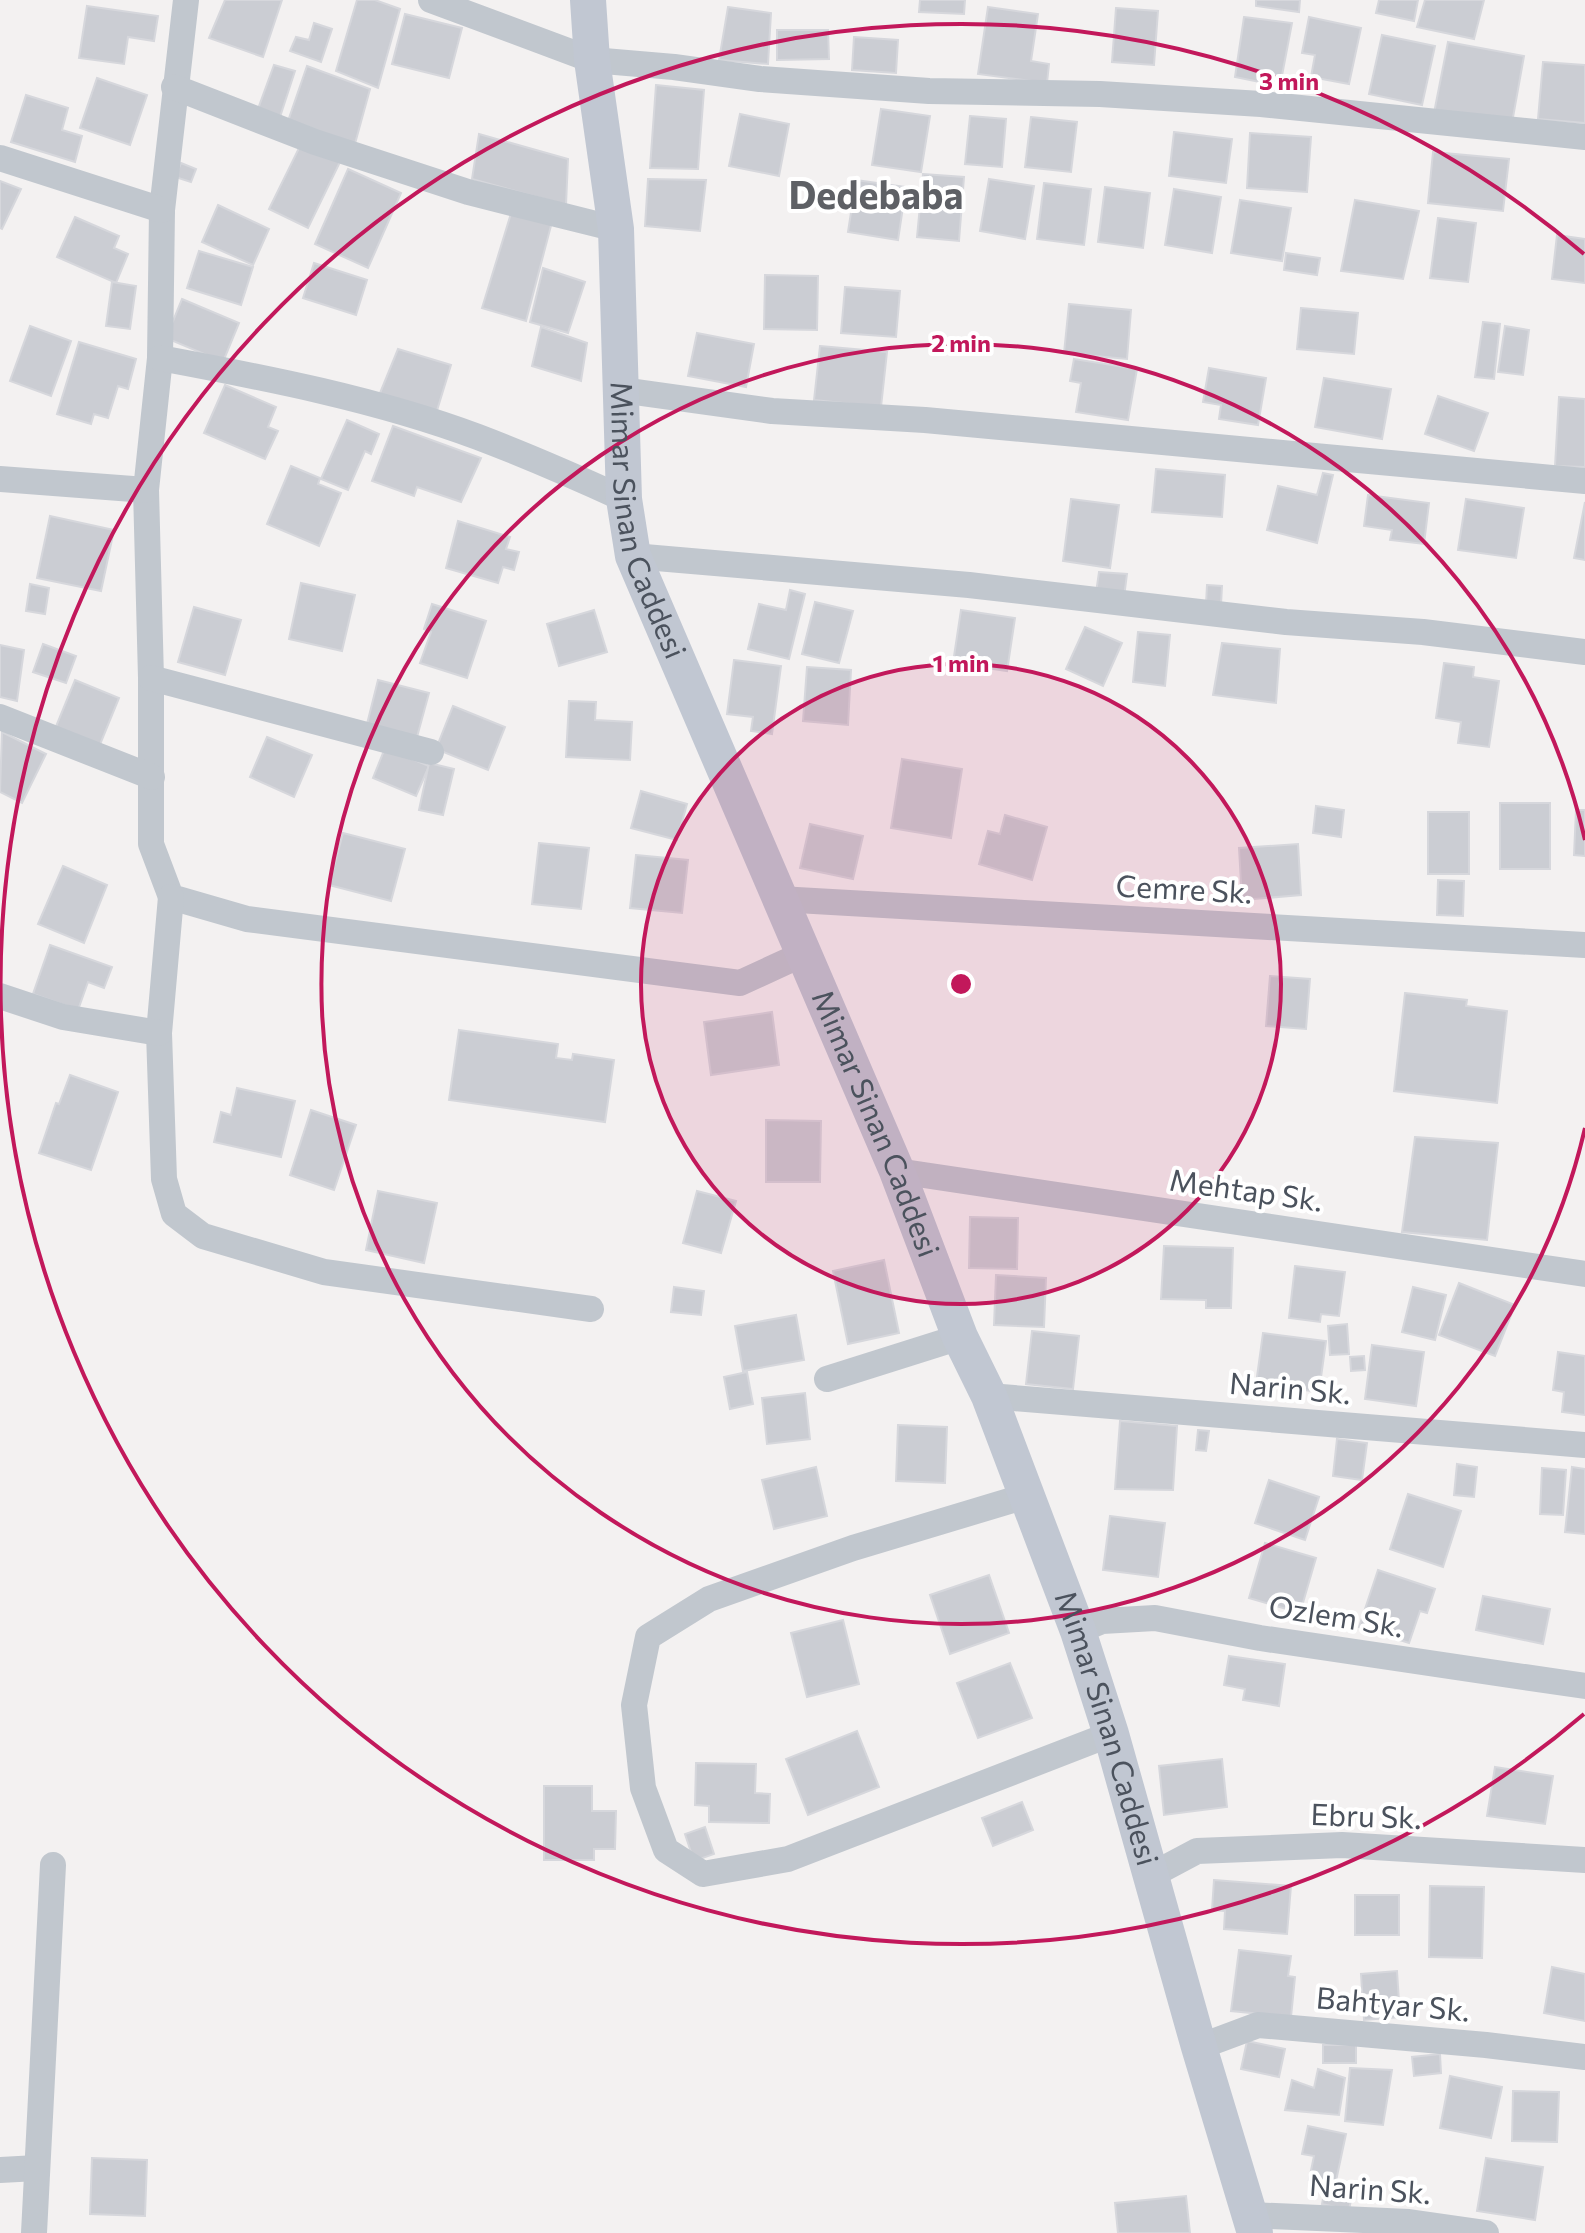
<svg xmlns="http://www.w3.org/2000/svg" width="1585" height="2233" font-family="Commissioner,sans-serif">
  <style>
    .building { fill: #cbcdd3; stroke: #d6d7dc; stroke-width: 2 }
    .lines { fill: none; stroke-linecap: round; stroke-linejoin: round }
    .street { stroke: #c1c7ce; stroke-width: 26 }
    .secondary { stroke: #c1c7d2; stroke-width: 36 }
    .ring { fill: none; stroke: #c2185b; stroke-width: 4 }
    .labels { text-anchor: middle; stroke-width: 8; stroke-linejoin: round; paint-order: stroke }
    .street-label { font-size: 30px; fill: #4b525d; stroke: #fff }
    .district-label { font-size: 38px; font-weight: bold; fill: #5e6065; stroke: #fff }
    .centre { fill: #c2185b; stroke: #fff; stroke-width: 4 }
    .ring-label { font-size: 24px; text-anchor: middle; font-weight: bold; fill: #c2185b; stroke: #fff; stroke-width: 8; stroke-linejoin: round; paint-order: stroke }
  </style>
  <rect width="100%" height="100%" fill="#f3f1f1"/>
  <g class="building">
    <polygon points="225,0 282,0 263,57 209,38"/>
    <polygon points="357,0 375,0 400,9 378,88 336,71"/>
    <polygon points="920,0 965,0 964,14 919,12"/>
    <polygon points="1256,0 1300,0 1299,12 1256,6"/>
    <polygon points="1379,0 1418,0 1414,21 1376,13"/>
    <polygon points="1425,0 1484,0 1474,39 1417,27"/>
    <polygon points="87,6 158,16 154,41 128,37 124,64 79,58"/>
    <polygon points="728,7 771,13 768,64 719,60"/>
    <polygon points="988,7 1038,14 1031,61 1049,64 1047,83 978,74"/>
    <polygon points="1116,8 1158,11 1154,65 1112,62"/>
    <polygon points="405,14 462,28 449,78 392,64"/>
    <polygon points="1244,17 1292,23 1280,86 1235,77"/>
    <polygon points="1309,17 1361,28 1349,84 1311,77 1315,55 1302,53"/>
    <polygon points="314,23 332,29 321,62 290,51 296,37 309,40"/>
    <polygon points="777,30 828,30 829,59 777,60"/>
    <polygon points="1382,35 1435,46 1422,105 1369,94"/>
    <polygon points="854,37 898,40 896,73 852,70"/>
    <polygon points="1448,42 1524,56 1512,123 1434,113"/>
    <polygon points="1543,62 1585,65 1585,123 1538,119"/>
    <polygon points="274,65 295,71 280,117 258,109"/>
    <polygon points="307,66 370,89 353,151 286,127"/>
    <polygon points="97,78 147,95 130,145 80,128"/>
    <polygon points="656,85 704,90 698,169 650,168"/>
    <polygon points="26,95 68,108 62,130 82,136 75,162 11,142"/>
    <polygon points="881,109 930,116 921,172 872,165"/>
    <polygon points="740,114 789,124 779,176 729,166"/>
    <polygon points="970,116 1006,119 1002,167 965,164"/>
    <polygon points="1031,117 1077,122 1071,172 1025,167"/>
    <polygon points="1174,132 1232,139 1226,183 1169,176"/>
    <polygon points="1250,133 1311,137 1307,192 1247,188"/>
    <polygon points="479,134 568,159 566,205 472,179"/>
    <polygon points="301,144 340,162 308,228 269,209"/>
    <polygon points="1433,152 1509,159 1503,211 1428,203"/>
    <polygon points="181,163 196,169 191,182 175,177"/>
    <polygon points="348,169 401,193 368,268 315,244"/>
    <polygon points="923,174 964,177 959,241 917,237"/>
    <polygon points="648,179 706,180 700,231 645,226"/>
    <polygon points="989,179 1034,186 1025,239 980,231"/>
    <polygon points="856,180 906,187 898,240 848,232"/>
    <polygon points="0,181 21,189 2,229 0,228"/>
    <polygon points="1044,183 1091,189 1084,245 1037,239"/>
    <polygon points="1105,187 1150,193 1143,248 1098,242"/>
    <polygon points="1174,189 1221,197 1212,253 1165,245"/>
    <polygon points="1240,200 1291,208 1282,261 1231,253"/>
    <polygon points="1355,200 1419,211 1403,279 1341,271"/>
    <polygon points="218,205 269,229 253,265 202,242"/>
    <polygon points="513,207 553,218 526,321 482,308"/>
    <polygon points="75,217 119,236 114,248 128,254 116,283 57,257"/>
    <polygon points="1438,218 1476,223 1468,282 1430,278"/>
    <polygon points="1557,235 1585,239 1585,283 1552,279"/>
    <polygon points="199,251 253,267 241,305 187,288"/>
    <polygon points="1286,253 1320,258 1317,275 1284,270"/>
    <polygon points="314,263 367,280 356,315 303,298"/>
    <polygon points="543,268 585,282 568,333 530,322"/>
    <polygon points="765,275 818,276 817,330 764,329"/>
    <polygon points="112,282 136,286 130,329 106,326"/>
    <polygon points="845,287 900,291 896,337 841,333"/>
    <polygon points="182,299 239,323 223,362 166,338"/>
    <polygon points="1069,304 1131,310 1127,359 1064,353"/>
    <polygon points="1301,308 1358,313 1354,354 1297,349"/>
    <polygon points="1483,322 1500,324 1494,379 1475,377"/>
    <polygon points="30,326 71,341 51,396 10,381"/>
    <polygon points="1505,326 1529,330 1523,375 1498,372"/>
    <polygon points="541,327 587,343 581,381 532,366"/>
    <polygon points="697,333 754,344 746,387 688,376"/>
    <polygon points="79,342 136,359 128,389 118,386 108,418 94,414 91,424 57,414"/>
    <polygon points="820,346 887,352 881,407 814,400"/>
    <polygon points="398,349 451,365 435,417 378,398"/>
    <polygon points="1074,359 1137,369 1128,420 1076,412 1081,383 1070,381"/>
    <polygon points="1209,368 1266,378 1258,425 1219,419 1221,405 1203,402"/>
    <polygon points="1324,378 1391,389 1382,439 1315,427"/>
    <polygon points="225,385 276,407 268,427 278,431 265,459 204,433"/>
    <polygon points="1438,396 1488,413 1474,451 1425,434"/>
    <polygon points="1559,397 1585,399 1585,467 1555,466"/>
    <polygon points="347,420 379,434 371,454 365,451 348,490 321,479"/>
    <polygon points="393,426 481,458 461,502 417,487 414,496 372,481"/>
    <polygon points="291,466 320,478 318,484 341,493 319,546 267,524"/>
    <polygon points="1156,469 1225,475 1222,517 1152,512"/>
    <polygon points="1323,473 1333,475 1317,543 1267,530 1278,486 1317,495"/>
    <polygon points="1368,495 1429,503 1424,544 1390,540 1392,530 1364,526"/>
    <polygon points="1071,499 1119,505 1110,568 1063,561"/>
    <polygon points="1466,499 1524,508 1516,558 1458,550"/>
    <polygon points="1585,502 1585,560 1574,558"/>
    <polygon points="50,516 114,530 101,591 37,578"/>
    <polygon points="458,521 510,537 506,549 519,552 514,570 503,567 498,583 446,568"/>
    <polygon points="1099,572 1127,574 1124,597 1096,593"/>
    <polygon points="301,583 355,595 342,651 289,639"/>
    <polygon points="30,584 49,588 45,614 26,611"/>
    <polygon points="1207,585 1222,586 1221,605 1206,604"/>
    <polygon points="790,590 805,594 789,659 748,649 759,604 786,610"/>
    <polygon points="815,602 853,611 839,663 802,654"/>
    <polygon points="432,604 486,621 467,678 420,663 431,632 424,629"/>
    <polygon points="194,607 241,620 225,675 178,662"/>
    <polygon points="594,610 607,652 559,666 547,624"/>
    <polygon points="961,610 1015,618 1007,671 953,663"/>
    <polygon points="1085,627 1122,643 1103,686 1066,669"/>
    <polygon points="1138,632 1170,635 1165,686 1133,682"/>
    <polygon points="1222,643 1280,649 1276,703 1213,695"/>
    <polygon points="43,644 76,656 66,683 33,672"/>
    <polygon points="0,645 24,650 17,701 0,697"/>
    <polygon points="734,660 781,666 772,734 751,731 753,717 727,714"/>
    <polygon points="1444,663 1474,667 1473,677 1499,681 1489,747 1458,743 1461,722 1436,718"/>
    <polygon points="807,667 851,670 848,725 803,721"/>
    <polygon points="75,680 119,698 99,747 55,729"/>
    <polygon points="378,680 429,693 417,737 367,724"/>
    <polygon points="569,701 596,702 595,720 632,722 630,760 566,757"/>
    <polygon points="453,706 505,727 488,770 436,749"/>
    <polygon points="2,732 46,754 22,803 0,792"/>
    <polygon points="267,737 312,755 294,797 250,777"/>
    <polygon points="385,748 429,766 416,796 373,778"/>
    <polygon points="902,759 962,769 951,838 891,828"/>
    <polygon points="429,763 454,769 443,815 419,810"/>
    <polygon points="641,791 687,804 677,840 631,828"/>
    <rect x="1500" y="803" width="50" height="66"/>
    <polygon points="1316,806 1344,810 1341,837 1313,833"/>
    <polygon points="1576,810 1585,810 1585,856 1574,855"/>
    <rect x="1428" y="812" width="41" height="62"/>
    <polygon points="1005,815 1047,827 1032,880 979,864 988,831 1000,834"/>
    <polygon points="810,824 863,836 853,879 800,868"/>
    <polygon points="343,833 405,849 391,901 329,885"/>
    <polygon points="539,843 589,848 581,909 532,904"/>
    <polygon points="1298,844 1301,895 1242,900 1239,848"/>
    <polygon points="636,855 688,860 682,913 630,908"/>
    <polygon points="63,866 107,885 84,943 38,924"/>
    <polygon points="1438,880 1464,881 1463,916 1437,915"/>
    <polygon points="50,945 112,967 104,988 88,982 78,1010 33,994"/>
    <polygon points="1270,976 1310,979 1306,1029 1266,1026"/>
    <polygon points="1405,993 1467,1000 1466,1006 1507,1011 1497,1103 1394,1091"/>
    <polygon points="772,1012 779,1065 711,1075 704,1022"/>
    <polygon points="459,1030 558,1044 556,1058 572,1060 573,1054 614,1060 605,1122 449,1100"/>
    <polygon points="70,1075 118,1092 91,1170 39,1153 56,1103 59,1104"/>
    <polygon points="237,1088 295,1101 281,1157 214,1142 221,1112 231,1115"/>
    <polygon points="311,1110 356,1125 334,1190 290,1175"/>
    <polygon points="766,1120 821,1121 820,1182 766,1182"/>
    <polygon points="1415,1137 1498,1143 1487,1240 1402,1232"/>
    <polygon points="378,1191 437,1203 424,1263 366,1250"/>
    <polygon points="697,1191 736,1201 721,1253 683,1243"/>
    <polygon points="970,1217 1018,1218 1017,1269 969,1268"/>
    <polygon points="1164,1246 1233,1248 1231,1308 1206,1308 1206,1300 1161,1299"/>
    <polygon points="884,1260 899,1333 848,1344 833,1271"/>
    <polygon points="1295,1266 1345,1272 1339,1316 1321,1314 1320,1322 1289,1318"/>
    <polygon points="996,1275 1046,1278 1044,1327 994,1325"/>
    <polygon points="1459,1283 1515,1305 1495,1356 1439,1335"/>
    <polygon points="674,1287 704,1291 701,1315 671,1312"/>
    <polygon points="1413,1287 1446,1295 1435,1340 1402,1332"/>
    <polygon points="796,1315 804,1360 743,1371 735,1326"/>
    <polygon points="1347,1324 1349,1354 1330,1355 1328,1326"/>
    <polygon points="1032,1331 1079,1336 1073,1389 1026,1384"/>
    <polygon points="1263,1333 1326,1341 1319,1392 1256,1384"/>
    <polygon points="1372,1345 1424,1352 1416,1406 1365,1399"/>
    <polygon points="1558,1352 1585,1356 1585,1415 1562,1412 1564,1392 1553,1390"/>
    <polygon points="1364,1356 1365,1370 1351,1371 1350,1357"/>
    <polygon points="747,1372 753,1404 730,1409 724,1377"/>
    <polygon points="805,1393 810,1439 767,1444 762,1398"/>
    <polygon points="1120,1421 1177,1426 1173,1490 1115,1489"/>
    <polygon points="898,1425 947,1427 945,1483 896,1481"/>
    <polygon points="1198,1430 1209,1431 1206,1451 1196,1450"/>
    <polygon points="1337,1439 1367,1443 1362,1480 1333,1476"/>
    <polygon points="1457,1464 1477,1467 1474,1497 1454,1495"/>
    <polygon points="816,1467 827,1516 774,1529 762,1480"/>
    <polygon points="1572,1467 1585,1469 1585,1534 1565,1532"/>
    <polygon points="1542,1468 1566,1470 1563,1515 1540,1514"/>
    <polygon points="1269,1480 1319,1497 1305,1540 1255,1523"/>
    <polygon points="1408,1494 1461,1511 1443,1567 1390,1549"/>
    <polygon points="1110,1516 1165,1523 1158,1577 1103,1570"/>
    <polygon points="1265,1543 1316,1558 1300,1613 1249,1598"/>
    <polygon points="1378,1570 1435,1589 1427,1613 1420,1611 1409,1643 1359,1627"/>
    <polygon points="989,1575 1009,1633 950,1654 930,1595"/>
    <polygon points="1483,1596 1550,1609 1543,1644 1476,1630"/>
    <polygon points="843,1620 859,1684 807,1697 791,1633"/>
    <polygon points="1229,1656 1285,1664 1279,1706 1243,1700 1245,1689 1224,1685"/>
    <polygon points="1010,1663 1032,1718 978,1738 957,1683"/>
    <polygon points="857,1731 879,1787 808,1815 786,1759"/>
    <polygon points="1222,1759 1227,1807 1164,1815 1159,1766"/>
    <polygon points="696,1763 756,1764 755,1793 770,1794 769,1823 709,1822 709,1806 695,1805"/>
    <polygon points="1495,1767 1553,1776 1545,1824 1487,1816"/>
    <polygon points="544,1786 592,1786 592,1811 616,1811 615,1849 594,1849 594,1860 544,1860"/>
    <polygon points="1022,1802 1033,1830 993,1846 982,1818"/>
    <polygon points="705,1827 714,1854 694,1861 685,1834"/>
    <polygon points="1214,1880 1291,1886 1287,1934 1224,1929 1225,1911 1212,1910"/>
    <polygon points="1430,1886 1484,1887 1482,1958 1429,1957"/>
    <rect x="1355" y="1895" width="44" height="40"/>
    <polygon points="1239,1950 1291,1956 1288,1976 1295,1977 1291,2017 1231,2011"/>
    <polygon points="1552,1967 1585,1974 1585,2021 1544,2013"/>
    <polygon points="1397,1971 1400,2017 1364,2020 1361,1974"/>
    <polygon points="1247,2041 1285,2049 1279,2077 1241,2069"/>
    <rect x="1323" y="2045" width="33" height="18"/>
    <polygon points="1440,2054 1441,2073 1414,2076 1412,2057"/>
    <polygon points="1350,2068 1392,2070 1383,2125 1345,2121"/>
    <polygon points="1318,2069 1345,2078 1339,2115 1285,2110 1292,2080 1314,2088"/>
    <polygon points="1450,2076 1502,2087 1491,2138 1440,2128"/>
    <polygon points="1513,2091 1559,2092 1557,2142 1512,2141"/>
    <polygon points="1308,2126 1346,2134 1336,2181 1354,2185 1349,2210 1322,2204 1326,2184 1309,2180 1314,2156 1302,2154"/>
    <polygon points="92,2158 147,2160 145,2216 90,2214"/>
    <polygon points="1486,2158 1543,2167 1535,2220 1477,2211"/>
    <polygon points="1186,2196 1190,2233 1118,2233 1115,2203"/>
  </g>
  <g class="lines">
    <g class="street">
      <polyline points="186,0 162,210 160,358 146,490 151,678 151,844 171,897 247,919 740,983 803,954"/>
      <polyline points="431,0 592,60 674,67 760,79 929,91 1100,94 1261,104 1585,137"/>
      <polyline points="174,87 315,142 468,192 616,229"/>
      <polyline points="0,158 162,210"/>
      <path d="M160,358C267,378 376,399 478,437C528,456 576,477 624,499"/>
      <polyline points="621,390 772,411 925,420 1585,481"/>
      <polyline points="0,479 146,490"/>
      <polyline points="633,556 969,585 1286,622 1423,632 1585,652"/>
      <polyline points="151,678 431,752"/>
      <polyline points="0,717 152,777"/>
      <polyline points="171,897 159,1033 164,1179 174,1214 203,1236 324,1272 591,1309"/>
      <polyline points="779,899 1585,945"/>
      <polyline points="0,996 63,1017 159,1033"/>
      <polyline points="897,1171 1585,1274"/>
      <polyline points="827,1379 960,1337"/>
      <polyline points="989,1396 1585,1445"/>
      <polyline points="1026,1496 853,1548 709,1599 648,1637 634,1705 643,1788 666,1850 703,1874 788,1859 1111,1734"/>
      <polyline points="1078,1631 1102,1621 1155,1618 1260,1638 1585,1686"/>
      <polyline points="1150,1876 1197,1851 1342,1845 1585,1860"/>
      <polyline points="1199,2047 1258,2025 1486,2045 1585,2057"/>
      <polyline points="0,2170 37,2168"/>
      <polyline points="1250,2215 1409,2222 1486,2233"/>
      <polyline points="34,2233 53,1865"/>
    </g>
    <path class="secondary" id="s1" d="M588,0L592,60L616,229L624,499L633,556L897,1171L960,1337L989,1396L1078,1631L1111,1734L1199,2047L1255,2233"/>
  </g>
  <circle cx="961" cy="984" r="320" fill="#c2185b" fill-opacity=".12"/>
  <g class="ring">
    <circle cx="961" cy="984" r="320"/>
    <path d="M1585 1128A640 640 0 1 1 1585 840"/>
    <path d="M1584 1714A960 960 0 1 1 1584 254"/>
  </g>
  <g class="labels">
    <g class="street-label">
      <text dy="10" stroke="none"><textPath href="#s1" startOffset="526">Mimar Sinan Caddesi</textPath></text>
      <text transform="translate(1184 890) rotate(3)" y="10">Cemre Sk.</text>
      <text dy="10" stroke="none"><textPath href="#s1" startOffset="1176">Mimar Sinan Caddesi</textPath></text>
      <text transform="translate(1246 1191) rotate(8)" y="10">Mehtap Sk.</text>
      <text transform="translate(1290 1389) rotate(5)" y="10">Narin Sk.</text>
      <text transform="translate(1336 1617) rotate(9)" y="10">Ozlem Sk.</text>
      <text dy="10" stroke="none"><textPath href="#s1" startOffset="1824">Mimar Sinan Caddesi</textPath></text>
      <text transform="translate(1366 1817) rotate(2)" y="10">Ebru Sk.</text>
      <text transform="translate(1393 2005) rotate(5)" y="10">Bahtyar Sk.</text>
      <text transform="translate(1370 2190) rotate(4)" y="10">Narin Sk.</text>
    </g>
    <g class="district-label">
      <text x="876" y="209">Dedebaba</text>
    </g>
  </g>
  <circle cx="961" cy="984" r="12" class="centre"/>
  <g class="ring-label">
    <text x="1289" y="90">3 min</text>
    <text x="961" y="352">2 min</text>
    <text x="961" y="672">1 min</text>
  </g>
</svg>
